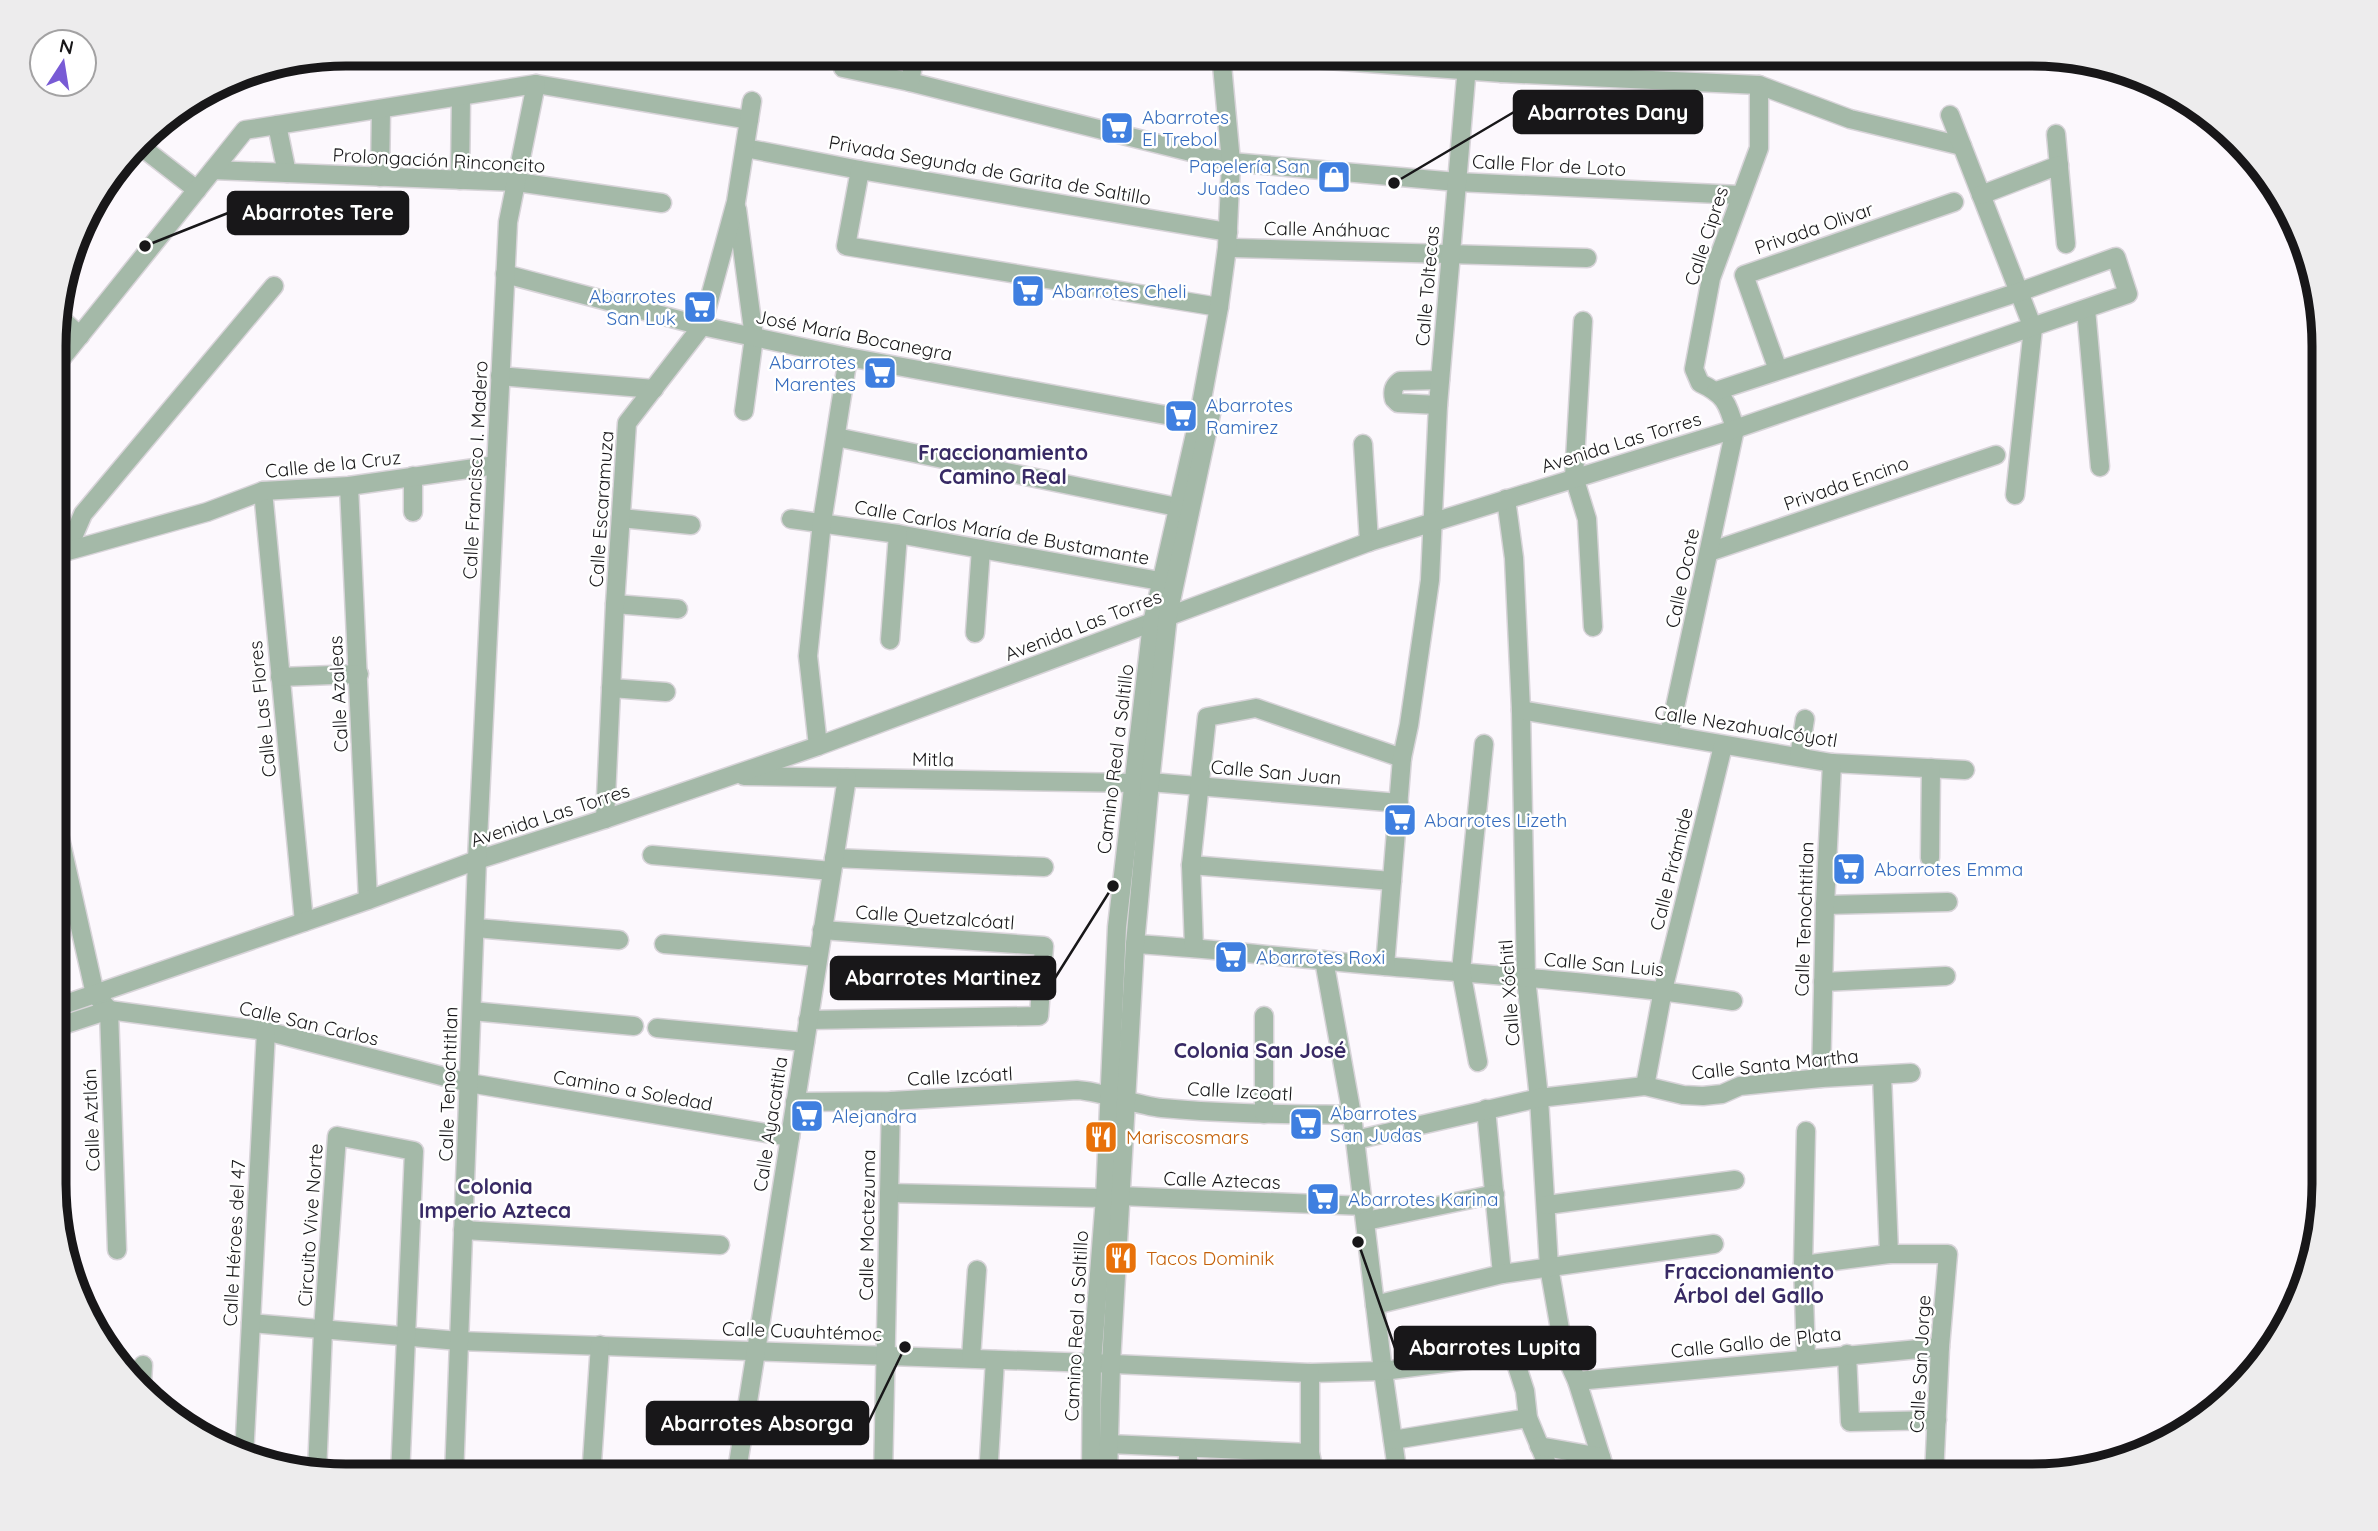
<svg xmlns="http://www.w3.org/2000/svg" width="2378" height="1531" font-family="Quicksand,sans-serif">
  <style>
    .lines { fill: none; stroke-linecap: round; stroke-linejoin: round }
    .minor-casing { stroke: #d8d4d9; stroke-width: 21 }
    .minor { stroke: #a4b9a8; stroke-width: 18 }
    .labels { text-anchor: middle; stroke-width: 5; stroke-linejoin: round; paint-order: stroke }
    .shop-label { font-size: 19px; fill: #366cbe; stroke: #fff; text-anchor: start }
    .street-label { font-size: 19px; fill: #181719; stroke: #fff }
    .food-label { font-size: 19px; fill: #c56008; stroke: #fff; text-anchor: start }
    .neighbourhood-label { font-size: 21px; font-weight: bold; fill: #382a65; stroke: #fff }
    .rim { fill: none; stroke: #181719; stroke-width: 9 }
    .leader { fill: none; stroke: #181719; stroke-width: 2.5 }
    .callout-dot { fill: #181719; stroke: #fff; stroke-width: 2.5 }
    .callout { fill: #181719; stroke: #181719; stroke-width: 2.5 }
    .callout-label { font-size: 21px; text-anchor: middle; font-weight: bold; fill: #fff }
  </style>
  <rect width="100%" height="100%" fill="#fcf8fd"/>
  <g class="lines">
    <defs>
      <g id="minor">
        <polyline points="1247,54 1502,73 1759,85 1850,119 1962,146"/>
        <polyline points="843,68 910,82 1231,162 1457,182 1740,195"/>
        <polyline points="1502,73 1507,54"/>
        <polyline points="910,82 915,54"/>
        <polyline points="1950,115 2033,328 2015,495"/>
        <polyline points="277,125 287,173"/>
        <polyline points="2056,134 2066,244"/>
        <polyline points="139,145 197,190"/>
        <polyline points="745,148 860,170 1228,232"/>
        <polyline points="213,170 517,182 662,203"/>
        <polyline points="860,170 846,246 1219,307"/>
        <polyline points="380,177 381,109"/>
        <polyline points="460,180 461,97"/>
        <polyline points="1981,195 2059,165"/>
        <polyline points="737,209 754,337 744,411"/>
        <polyline points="1234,248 1587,258"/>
        <polyline points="505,274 702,326 848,357 1198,421"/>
        <polyline points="2086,309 2100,467"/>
        <polyline points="57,315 80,336"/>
        <polyline points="1583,321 1574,477 1587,519 1593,627"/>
        <polyline points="57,364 245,130 536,84 749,120"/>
        <polyline points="1778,370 1744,275 1954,202"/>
        <polyline points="500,376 654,389"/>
        <path d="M1438,405L1398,403L1394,399C1392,391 1393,386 1400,381L1440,380"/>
        <polyline points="836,437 1177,507"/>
        <polyline points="1363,444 1369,542"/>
        <polyline points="349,486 368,900"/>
        <polyline points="263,491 304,922"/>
        <polyline points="1506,499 1514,558 1521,710 1526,978 1539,1098 1549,1267 1564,1352 1577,1381 1607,1476"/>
        <polyline points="413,512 413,476"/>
        <polyline points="621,518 691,525"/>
        <polyline points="791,519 898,534 1171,583"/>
        <polyline points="67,551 83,514 274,286"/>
        <polyline points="1709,552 1996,455"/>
        <polyline points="57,554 207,512 263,491 349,486 496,465"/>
        <polyline points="615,604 678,609"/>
        <polyline points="975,633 981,549"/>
        <polyline points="890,640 898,534"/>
        <polyline points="280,677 359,674"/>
        <polyline points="611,688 666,692"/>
        <polyline points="1521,710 1832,763 1965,770"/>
        <path d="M1669,735L1735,429C1728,403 1724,394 1700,383L1694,369L1711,278L1759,148V85"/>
        <polyline points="818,746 808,656 822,522 848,357"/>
        <polyline points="1799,757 1805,719"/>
        <polyline points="744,776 1133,783"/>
        <polyline points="1150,782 1399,803"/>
        <polyline points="605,819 615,604 627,423 702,326 736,202 752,101"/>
        <polyline points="57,825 95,994 109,1010 117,1250"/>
        <polyline points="652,855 832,871"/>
        <polyline points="834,858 1044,867"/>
        <polyline points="1930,858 1931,768"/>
        <polyline points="1191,865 1392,881"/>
        <polyline points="1825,905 1948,902"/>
        <polyline points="476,928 619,940"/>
        <polyline points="664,944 818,957"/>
        <path d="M1135,944C1219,949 1301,959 1384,966C1501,976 1617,983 1733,1001"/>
        <polyline points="1194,948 1191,865 1207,717 1256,708 1402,758"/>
        <polyline points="1324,960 1352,1115 1383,1371 1398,1476"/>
        <polyline points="1385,966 1402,758 1409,725 1430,580 1438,405 1468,54"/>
        <polyline points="1823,982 1946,976"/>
        <polyline points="57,1007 368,900 477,860 605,819 818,746 1369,542 1735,429 2128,294 2116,257 2019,292 1716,391"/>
        <polyline points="472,1011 634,1026"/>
        <polyline points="808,1020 1039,1016 1044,946 822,930"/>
        <polyline points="57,1027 109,1010 266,1031 469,1083 790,1137"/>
        <polyline points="657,1028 805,1042"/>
        <polyline points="1478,1062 1461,971 1484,744"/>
        <polyline points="1882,1075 1889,1254"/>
        <polyline points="1821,1078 1825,905 1832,763"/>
        <polyline points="1645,1086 1663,990 1723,746"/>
        <path d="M795,1102L891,1101L1077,1090C1106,1092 1133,1105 1162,1108C1225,1114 1289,1114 1352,1115"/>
        <polyline points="1486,1109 1502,1274"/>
        <polyline points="1264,1114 1264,1016"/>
        <polyline points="1806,1131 1803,1265 1806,1358"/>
        <polyline points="1355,1140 1539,1098 1645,1086 1683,1095 1703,1096 1722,1094 1740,1086 1821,1078 1911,1073"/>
        <polyline points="889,1193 1105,1198"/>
        <polyline points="1120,1196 1365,1206"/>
        <polyline points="1547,1205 1735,1180"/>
        <polyline points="1366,1221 1495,1194"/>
        <polyline points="463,1230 720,1245"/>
        <polyline points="1803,1265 1889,1254 1948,1254 1940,1347 1934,1476"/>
        <polyline points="1375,1305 1502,1274 1714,1244"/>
        <polyline points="251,1323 459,1341 1092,1363 1310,1373 1383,1371 1513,1354 1564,1352"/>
        <polyline points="1513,1354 1525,1391 1528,1418 1552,1476"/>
        <polyline points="1847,1354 1850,1422 1937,1420"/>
        <polyline points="971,1358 977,1270"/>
        <polyline points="1310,1373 1310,1453 1315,1476"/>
        <polyline points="1577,1381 1940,1347"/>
        <polyline points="142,1382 143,1365"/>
        <polyline points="1393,1440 1528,1418"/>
        <polyline points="1109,1444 1310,1453"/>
        <polyline points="1539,1446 1601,1457"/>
        <polyline points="244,1457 266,1031"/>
        <polyline points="317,1472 323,1330 337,1136 414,1151 400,1477"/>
        <polyline points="1091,1476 1092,1363 1105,1198 1117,927 1152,623 1198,421 1219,307 1227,248 1231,162 1221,54"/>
        <polyline points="1108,1476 1111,1363 1135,944 1150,782 1168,615 1212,409"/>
        <polyline points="1188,1476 1188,1448"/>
        <polyline points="454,1477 477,860 508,222 536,84"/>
        <polyline points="591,1477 600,1345"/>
        <polyline points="736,1477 847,778"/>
        <polyline points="883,1477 891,1101"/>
        <polyline points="988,1477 995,1360"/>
      </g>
    </defs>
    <use href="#minor" class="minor-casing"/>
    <use href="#minor" class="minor"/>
  </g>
  <defs>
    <symbol id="supermarket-square" viewBox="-11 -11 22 22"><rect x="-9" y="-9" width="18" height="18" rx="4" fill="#3f7fe0" stroke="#fff"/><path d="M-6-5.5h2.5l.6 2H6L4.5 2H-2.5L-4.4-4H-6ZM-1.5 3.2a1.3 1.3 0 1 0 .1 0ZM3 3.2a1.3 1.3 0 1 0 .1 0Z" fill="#fff"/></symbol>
    <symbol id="shop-square" viewBox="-11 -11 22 22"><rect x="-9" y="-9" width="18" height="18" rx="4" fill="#3f7fe0" stroke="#fff"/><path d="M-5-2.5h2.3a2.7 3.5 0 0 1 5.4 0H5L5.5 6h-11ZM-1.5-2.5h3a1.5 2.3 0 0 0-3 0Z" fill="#fff"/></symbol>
    <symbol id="restaurant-square" viewBox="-11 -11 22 22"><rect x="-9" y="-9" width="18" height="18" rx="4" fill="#e8710a" stroke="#fff"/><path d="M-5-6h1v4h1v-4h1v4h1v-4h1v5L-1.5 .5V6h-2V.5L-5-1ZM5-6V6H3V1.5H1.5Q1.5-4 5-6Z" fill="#fff"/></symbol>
  </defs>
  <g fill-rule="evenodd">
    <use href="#supermarket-square" x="1098" y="109" width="38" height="38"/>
    <use href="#shop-square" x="1315" y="158" width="38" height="38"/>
    <use href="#supermarket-square" x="1009" y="272" width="38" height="38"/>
    <use href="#supermarket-square" x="681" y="288" width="38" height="38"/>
    <use href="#supermarket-square" x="861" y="354" width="38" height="38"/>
    <use href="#supermarket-square" x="1162" y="397" width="38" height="38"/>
    <use href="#supermarket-square" x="1381" y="801" width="38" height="38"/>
    <use href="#supermarket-square" x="1830" y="850" width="38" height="38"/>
    <use href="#supermarket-square" x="1212" y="938" width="38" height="38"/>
    <use href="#supermarket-square" x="788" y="1097" width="38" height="38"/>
    <use href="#supermarket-square" x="1287" y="1105" width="38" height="38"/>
    <use href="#restaurant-square" x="1082" y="1118" width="38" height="38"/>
    <use href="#supermarket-square" x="1304" y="1180" width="38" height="38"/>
    <use href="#restaurant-square" x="1102" y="1239" width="38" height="38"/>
  </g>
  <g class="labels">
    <g class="shop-label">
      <text x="1142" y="124">Abarrotes<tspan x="1142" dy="22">El Trebol</tspan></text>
      <text x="1310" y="173" text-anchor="end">Papelería San<tspan x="1310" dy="22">Judas Tadeo</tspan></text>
      <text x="1052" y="298">Abarrotes Cheli</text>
      <text x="676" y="303" text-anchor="end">Abarrotes<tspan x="676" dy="22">San Luk</tspan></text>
      <text x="856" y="369" text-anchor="end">Abarrotes<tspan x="856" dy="22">Marentes</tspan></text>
      <text x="1206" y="412">Abarrotes<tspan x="1206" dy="22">Ramirez</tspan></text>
      <text x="1424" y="827">Abarrotes Lizeth</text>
      <text x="1874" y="876">Abarrotes Emma</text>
      <text x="1256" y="964">Abarrotes Roxi</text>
      <text x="1330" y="1120">Abarrotes<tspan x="1330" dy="22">San Judas</tspan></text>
      <text x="832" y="1123">Alejandra</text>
      <text x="1348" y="1206">Abarrotes Karina</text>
    </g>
    <g class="street-label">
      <text transform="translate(439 160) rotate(3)" y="7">Prolongación Rinconcito</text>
      <text transform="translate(1549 165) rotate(3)" y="7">Calle Flor de Loto</text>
      <text transform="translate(990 170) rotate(10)" y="7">Privada Segunda de Garita de Saltillo</text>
      <text transform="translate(1814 228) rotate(-19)" y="7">Privada Olivar</text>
      <text transform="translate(1327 229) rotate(1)" y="7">Calle Anáhuac</text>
      <text transform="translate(1706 236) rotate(-72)" y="7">Calle Cipres</text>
      <text transform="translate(1427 286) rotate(-85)" y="7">Calle Toltecas</text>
      <text transform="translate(854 335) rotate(11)" y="7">José María Bocanegra</text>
      <text transform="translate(1621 442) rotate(-17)" y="7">Avenida Las Torres</text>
      <text transform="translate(333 464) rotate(-6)" y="7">Calle de la Cruz</text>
      <text transform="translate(475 470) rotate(-87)" y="7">Calle Francisco I. Madero</text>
      <text transform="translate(1846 483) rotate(-19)" y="7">Privada Encino</text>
      <text transform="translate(601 509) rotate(-86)" y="7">Calle Escaramuza</text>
      <text transform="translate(1002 532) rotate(10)" y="7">Calle Carlos María de Bustamante</text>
      <text transform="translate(1682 578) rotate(-78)" y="7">Calle Ocote</text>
      <text transform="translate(1083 625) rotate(-21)" y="7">Avenida Las Torres</text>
      <text transform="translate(338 694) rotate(-93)" y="7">Calle Azaleas</text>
      <text transform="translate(262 709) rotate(-96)" y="7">Calle Las Flores</text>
      <text transform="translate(1746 726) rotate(9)" y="7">Calle Nezahualcóyotl</text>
      <text transform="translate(933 759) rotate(1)" y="7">Mitla</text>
      <text transform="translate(1115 759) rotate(-83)" y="7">Camino Real a Saltillo</text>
      <text transform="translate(1276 772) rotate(5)" y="7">Calle San Juan</text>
      <text transform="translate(550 815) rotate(-18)" y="7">Avenida Las Torres</text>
      <text transform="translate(1671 869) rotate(-76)" y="7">Calle Pirámide</text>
      <text transform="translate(935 917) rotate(4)" y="7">Calle Quetzalcóatl</text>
      <text transform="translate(1804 919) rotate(-88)" y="7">Calle Tenochtitlan</text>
      <text transform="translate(1604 964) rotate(5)" y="7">Calle San Luis</text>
      <text transform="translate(1509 993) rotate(-94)" y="7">Calle Xóchitl</text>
      <text transform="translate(309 1023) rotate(13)" y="7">Calle San Carlos</text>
      <text transform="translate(1775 1064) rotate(-6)" y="7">Calle Santa Martha</text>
      <text transform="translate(960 1076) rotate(-3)" y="7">Calle Izcóatl</text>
      <text transform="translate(448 1084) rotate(-88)" y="7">Calle Tenochtitlan</text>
      <text transform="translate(633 1090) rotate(10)" y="7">Camino a Soledad</text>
      <text transform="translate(1240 1091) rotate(3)" y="7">Calle Izcoatl</text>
      <text transform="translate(91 1120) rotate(-92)" y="7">Calle Aztlán</text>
      <text transform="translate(770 1124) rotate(-81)" y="7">Calle Ayacatitla</text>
      <text transform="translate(1222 1180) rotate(2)" y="7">Calle Aztecas</text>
      <text transform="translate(310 1225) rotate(-86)" y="7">Circuito Vive Norte</text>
      <text transform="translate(867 1225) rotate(-89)" y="7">Calle Moctezuma</text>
      <text transform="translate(234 1243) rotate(-87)" y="7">Calle Héroes del 47</text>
      <text transform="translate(1076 1326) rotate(-87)" y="7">Camino Real a Saltillo</text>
      <text transform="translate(802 1331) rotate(2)" y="7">Calle Cuauhtémoc</text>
      <text transform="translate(1756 1342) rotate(-6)" y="7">Calle Gallo de Plata</text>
      <text transform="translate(1920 1364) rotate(-87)" y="7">Calle San Jorge</text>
    </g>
    <g class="food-label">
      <text x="1126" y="1144">Mariscosmars</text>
      <text x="1146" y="1265">Tacos Dominik</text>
    </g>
    <g class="neighbourhood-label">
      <text x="1003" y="460">Fraccionamiento<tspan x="1003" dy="24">Camino Real</tspan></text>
      <text x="1260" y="1058">Colonia San José</text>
      <text x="495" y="1194">Colonia<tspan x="495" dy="24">Imperio Azteca</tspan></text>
      <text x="1749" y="1279">Fraccionamiento<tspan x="1749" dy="24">Árbol del Gallo</tspan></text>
    </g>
  </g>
  <path d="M0 0H2378V1531H0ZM346 66H2032A280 280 0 0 1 2312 346V1184A280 280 0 0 1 2032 1464H346A280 280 0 0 1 66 1184V346A280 280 0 0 1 346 66Z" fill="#edeced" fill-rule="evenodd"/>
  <path class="rim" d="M346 66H2032A280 280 0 0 1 2312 346V1184A280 280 0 0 1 2032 1464H346A280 280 0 0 1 66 1184V346A280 280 0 0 1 346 66Z"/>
  <path class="leader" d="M1394 183L1514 112M145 246L228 213M1113 886L1055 978M1358 1242L1395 1348M905 1347L868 1423"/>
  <g class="callout-dot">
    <circle cx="1394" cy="183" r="7"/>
    <circle cx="145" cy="246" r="7"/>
    <circle cx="1113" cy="886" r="7"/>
    <circle cx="1358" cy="1242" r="7"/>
    <circle cx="905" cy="1347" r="7"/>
  </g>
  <g class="callout">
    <rect x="1514" y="91" width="188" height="42" rx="7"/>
    <rect x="228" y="192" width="180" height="42" rx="7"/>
    <rect x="831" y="957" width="224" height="42" rx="7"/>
    <rect x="1395" y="1327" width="200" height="42" rx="7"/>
    <rect x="647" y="1402" width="221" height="42" rx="7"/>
  </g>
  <g class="callout-label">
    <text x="1608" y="120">Abarrotes Dany</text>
    <text x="318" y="220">Abarrotes Tere</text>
    <text x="943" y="985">Abarrotes Martinez</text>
    <text x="1495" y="1355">Abarrotes Lupita</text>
    <text x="757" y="1431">Abarrotes Absorga</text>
  </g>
  <g transform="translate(63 63) rotate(12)"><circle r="33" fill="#ffffff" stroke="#a3a2a3" stroke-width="2"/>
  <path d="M0-5L12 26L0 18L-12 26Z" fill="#785bd5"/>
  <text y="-10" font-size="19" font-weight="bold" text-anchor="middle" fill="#181719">N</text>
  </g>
</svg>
